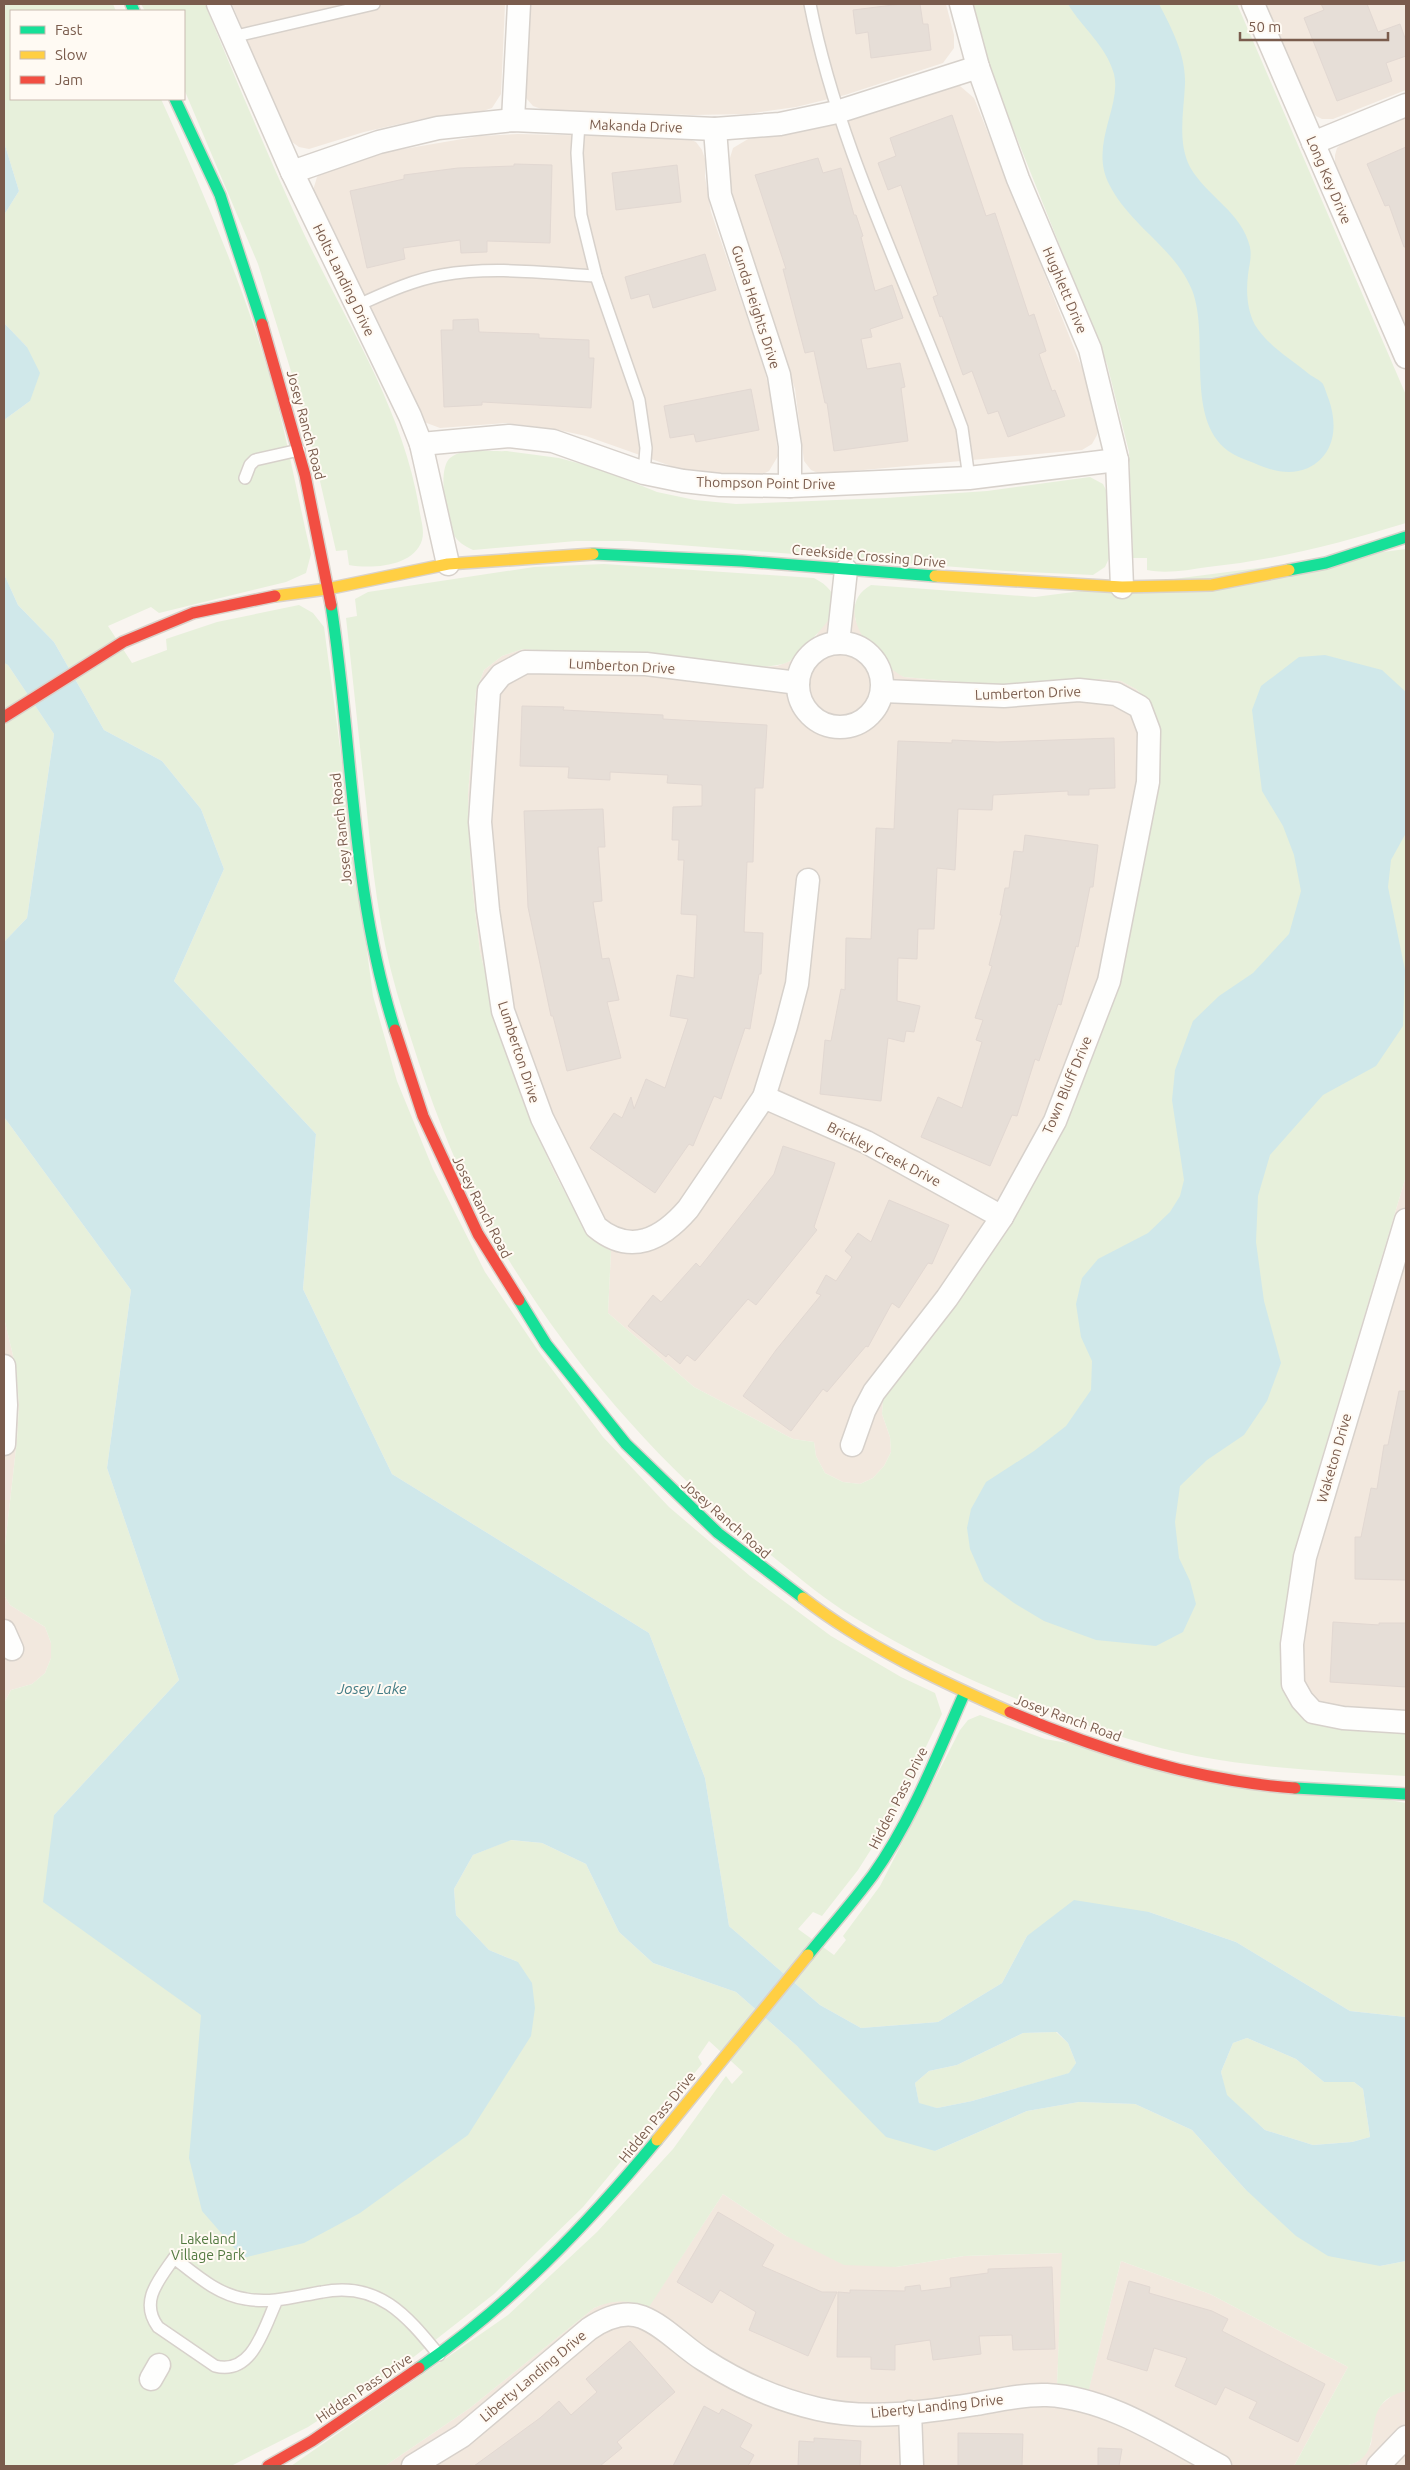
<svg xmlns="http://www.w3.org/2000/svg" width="1410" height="2470" font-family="Ubuntu,sans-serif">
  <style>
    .residential { fill: #f2e8de }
    .green { fill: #e7f0db }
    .water { fill: #d0e8ea; fill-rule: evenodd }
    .building { fill: #e6ded7; stroke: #e2d8d2 }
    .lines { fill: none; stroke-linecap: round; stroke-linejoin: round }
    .lane-casing { stroke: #d7d1cb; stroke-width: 14 }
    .street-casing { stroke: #d7d1cb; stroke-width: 25 }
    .fast-casing { stroke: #d9d2cb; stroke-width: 14 }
    .slow-casing { stroke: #d9d2cb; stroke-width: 14 }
    .jam-casing { stroke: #d9d2cb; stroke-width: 14 }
    .lane { stroke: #fefefd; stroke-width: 11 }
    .street { stroke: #fefefd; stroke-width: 22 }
    .fast { stroke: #16e098; stroke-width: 11 }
    .slow { stroke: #ffcf43; stroke-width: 11 }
    .jam { stroke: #f24e42; stroke-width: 11 }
    .labels { text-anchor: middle; stroke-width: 4; stroke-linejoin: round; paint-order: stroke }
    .street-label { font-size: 14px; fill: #7a5c4d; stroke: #fffaf3 }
    .park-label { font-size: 14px; fill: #537a41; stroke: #fffaf3 }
    .water-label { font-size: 15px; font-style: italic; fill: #437c86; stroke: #fffaf3 }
  </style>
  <rect width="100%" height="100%" fill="#f9f5f0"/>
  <g class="residential">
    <polygon points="232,4 505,4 501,94 492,108 480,112 426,118 364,132 309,149 299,147 292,142 286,133"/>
    <polygon points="529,4 946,4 954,35 954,48 943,63 845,95 796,107 747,114 693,115 544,110 533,106 526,98 525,90"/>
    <polygon points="1264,4 1406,4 1406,90 1333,119 1322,119 1316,116 1308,107"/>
    <polygon points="952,86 960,86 974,98 1088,383 1098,422 1097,435 1092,444 1082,450 820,474 811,470 804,461 795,389 735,207 730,179 729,161 733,148 748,139 813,128"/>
    <polygon points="1406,115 1406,332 1335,167 1335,155 1337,148 1346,140"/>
    <polygon points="518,134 687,138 696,142 702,150 705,159 705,177 711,212 762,361 772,399 778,456 769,471 759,476 723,476 685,471 586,436 554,429 506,423 440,428 424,422 314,196 314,187 317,177 326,169 380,153 480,136"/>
    <polygon points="834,603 855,604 855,619 868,645 883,662 904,677 995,685 1100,679 1121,681 1136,689 1147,700 1158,723 1159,749 1152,813 1140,885 1122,957 1009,1223 978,1273 935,1334 890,1388 883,1401 882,1414 890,1437 891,1452 884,1466 873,1478 860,1484 843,1482 825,1473 816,1456 814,1442 793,1439 694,1387 608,1313 611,1251 593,1240 554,1172 523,1102 505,1051 480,952 471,876 468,795 476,691 484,670 502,656 523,649 759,667 777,666 790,661 814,640"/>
    <polygon points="1406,1176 1406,1733 1322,1724 1284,1664 1305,1525 1317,1474"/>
    <polygon points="4,1318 16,1368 19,1405 17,1440 4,1554"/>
    <polygon points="4,1595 10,1605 45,1627 51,1643 51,1658 45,1673 32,1684 11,1690 4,1703"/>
    <polygon points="723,2194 786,2236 896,2267 964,2256 1063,2253 1057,2385 1088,2392 1121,2261 1210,2294 1348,2367 1294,2466 385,2466 470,2408 594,2308 608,2302 630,2300 649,2306"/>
    <polygon points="1406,2391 1406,2466 1346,2466 1357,2462 1366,2453 1371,2444 1374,2416 1381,2405 1395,2393"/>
  </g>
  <g class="green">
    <path d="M4,4H113L116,11H11V99H161C202,189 242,282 270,377C287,435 297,495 311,554L306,573L286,582L159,613L151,607L108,626L132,663L167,650L166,639L217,622L299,605L313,613L324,627L373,996L397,1081L433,1169L485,1272L539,1352L603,1437L669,1507L750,1576L831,1636L901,1677L935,1693L942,1714L891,1818L858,1870L822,1916L813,1912L798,1929L834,1955L846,1940L843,1936L880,1886L960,1730L968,1720L980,1715L1045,1739L1406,1803V2017L1350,2011L1236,1942L1149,1912L1027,1936L1002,1983L938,2022L861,2028L820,2005L729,1926L705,1778L649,1633L392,1474L303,1289L316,1134L174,981L224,869L201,809L162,761L104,730L54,642L18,605L4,574V420L30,401L27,347L4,323V215L19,191L4,142Z"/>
    <path d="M141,4H205C234,76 265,148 297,219C340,313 402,404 419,507C420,517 425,530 422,540C414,567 371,569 349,565L347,550L336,551L306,420L258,264L184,89V11H145Z"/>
    <path d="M972,4H1237L1406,395V523C1341,543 1276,560 1208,567C1188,570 1166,574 1147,570V558H1133L1129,452L1107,364L992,76Z"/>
    <path d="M507,451L559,458L600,469L657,492L695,500L736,504L886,498L987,491L1090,477L1103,484L1110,498L1111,554L1105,567L1093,575L1006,571L629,541H576L473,550C465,546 457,542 453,533C446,519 437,469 450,458C463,447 491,452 507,451Z"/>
    <path d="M1406,549V1176L1317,1474L1305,1525L1290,1696L1406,1733V1776C1336,1772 1266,1769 1196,1756C1150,1747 1105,1732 1061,1716C989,1690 920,1658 855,1618C827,1601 802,1580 777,1560C650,1460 544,1335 470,1191C439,1128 417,1060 397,993C379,931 372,866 366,802C359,740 353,679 346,618L357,616L355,599L368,592L534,567L604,564L814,578C857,600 822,629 801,650C797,653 794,658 790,661C781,666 769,666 759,667L523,649L502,656L484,670L476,691L468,795L471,876L480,952L505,1051L523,1102L554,1172L581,1222L593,1240L611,1251L608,1313L694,1387L793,1439L814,1442L816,1456L825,1473L843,1482L860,1484L873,1478L884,1466L891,1452L890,1437L882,1414L883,1401L890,1388L935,1334L978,1273L1009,1223L1122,957L1140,885L1152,813L1159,749L1158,723L1147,700L1136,689L1121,681L1100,679L995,685L904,677C877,663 829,609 871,585L1035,597Z"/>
    <polygon points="4,663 8,665 54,734 27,918 4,942"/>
    <path d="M4,1117L131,1290L107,1468L179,1680L54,1815L518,1962L489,1950L456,1915L454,1889L473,1855L510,1840L542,1843L586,1864L619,1932L653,1963L736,1992L797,2046L935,2151L1027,2111L1079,2102L1135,2104L1192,2130L1245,2189L1380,2266L1406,2261V2391C1356,2402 1387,2449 1355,2463C1337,2470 1313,2466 1294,2466L1348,2367L1210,2294L1121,2261L1088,2393L1057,2386L1062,2253L964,2256L896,2267L844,2265L786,2236L723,2194L649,2307C629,2300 614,2299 594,2308L470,2408L385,2466H291L508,2315L597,2232L673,2149L726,2076L732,2084L743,2072L709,2041L698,2057L702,2064L583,2207L494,2294L406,2363L308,2427L231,2466H4V1703L11,1690L32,1684L45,1673L51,1658V1643L45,1627L10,1605L4,1595V1554L17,1440L19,1405L16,1368L4,1318Z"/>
    <polygon points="1056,2032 1068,2043 1076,2063 1070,2073 972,2101 937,2108 919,2104 915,2083 929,2071 957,2065 1023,2033"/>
    <polygon points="1247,2038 1296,2059 1324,2082 1354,2082 1363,2089 1370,2137 1352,2142 1313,2145 1265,2130 1226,2095 1221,2072 1233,2043"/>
  </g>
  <g class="water">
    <path d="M1068,4H1159C1172,29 1186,55 1185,84C1184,110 1177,142 1190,167C1207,197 1242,212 1250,247C1252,258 1249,265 1248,275C1246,291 1247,310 1255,325C1267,345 1291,359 1309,374C1313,377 1320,380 1323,384C1325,388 1327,395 1329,400C1338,426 1335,455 1308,468C1290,476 1272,471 1254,463C1247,460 1240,458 1233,454C1182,424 1211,338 1192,290C1175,248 1129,225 1109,184C1089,145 1122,106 1114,74C1106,45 1082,28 1068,4Z"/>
    <polygon points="4,142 19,191 4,215"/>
    <polygon points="4,323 27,347 40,373 30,401 4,420"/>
    <path d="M4,574L18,605L54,642L104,730L162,761L201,809L224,869L174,981L316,1134L303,1289L392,1474L649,1633L705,1778L729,1926L820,2005L861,2028L938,2022L1002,1983L1027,1936L1074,1900L1149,1912L1236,1942L1350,2011L1406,2017V2261L1380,2266L1328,2256L1296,2236L1245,2189L1192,2130L1135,2104L1079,2102L1027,2111L935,2151L886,2137L797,2046L736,1992L653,1963L619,1932L586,1864L542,1843L511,1840L473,1855L454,1889L456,1915L489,1950L518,1962L532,1983L535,2008L531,2036L468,2135L360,2213L304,2243L243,2258L202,2211L189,2158L201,2015L43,1902L54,1815L179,1680L107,1468L131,1290L4,1117V942L27,918L54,734L8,665L4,663ZM1057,2032L1068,2043L1076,2063L1069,2073L972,2101L937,2108L919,2103L915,2083L929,2071L957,2065L1023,2033ZM1247,2038L1296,2059L1324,2082H1354L1363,2089L1370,2137L1352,2142L1313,2145L1265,2130L1227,2095L1221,2072L1233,2043Z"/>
    <polygon points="1325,655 1382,670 1406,692 1406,833 1391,860 1388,887 1405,970 1403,1026 1376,1066 1323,1095 1270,1155 1258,1196 1256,1242 1264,1301 1281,1363 1267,1401 1244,1435 1207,1460 1180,1486 1175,1522 1179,1558 1190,1581 1196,1604 1183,1632 1156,1646 1096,1640 1044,1621 1014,1603 984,1581 970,1549 967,1528 971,1509 986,1482 1034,1451 1066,1426 1091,1390 1092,1361 1081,1337 1076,1304 1082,1278 1098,1259 1148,1233 1170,1212 1180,1196 1184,1180 1172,1100 1175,1070 1193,1021 1219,996 1253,973 1289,934 1301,891 1294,855 1283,826 1262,791 1252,710 1261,686 1299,657"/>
  </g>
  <g class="building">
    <polygon points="901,4 920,4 923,24 928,24 931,50 871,58 868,32 856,34 853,10"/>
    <polygon points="1321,4 1367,4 1378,32 1400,24 1406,41 1406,56 1386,63 1392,81 1337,101 1304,18 1324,10"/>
    <polygon points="952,115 986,216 995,213 1029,316 1034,314 1046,351 1039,354 1052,391 1055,390 1065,416 1008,437 998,411 988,414 972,371 963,375 942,316 940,317 933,297 938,295 901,185 888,190 878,163 896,156 890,138"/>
    <polygon points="1406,147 1406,247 1404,247 1389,205 1385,206 1367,164"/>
    <polygon points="818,158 823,173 841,168 854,215 856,215 863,236 861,237 875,291 892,285 903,318 870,329 872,337 861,339 867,369 900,363 905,387 901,388 908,441 834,451 827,403 825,403 814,351 805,353 783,269 786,269 755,175"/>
    <polygon points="514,164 552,165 550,243 487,241 487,252 461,253 460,240 403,248 405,259 367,268 350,191 404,179 404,175 458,168 514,166"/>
    <polygon points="677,165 681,202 616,210 612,173"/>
    <polygon points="705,254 716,290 653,308 649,294 631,299 625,277"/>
    <polygon points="478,319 479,332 539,334 539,338 589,340 589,358 594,358 591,408 482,402 482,405 444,407 441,330 453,330 453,320"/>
    <polygon points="751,389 759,430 696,442 694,434 670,438 664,406"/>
    <polygon points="522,706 564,707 563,710 663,715 663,719 767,725 763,788 755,788 753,862 747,862 744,932 763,933 761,974 759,974 750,1029 745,1028 721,1099 714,1096 693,1146 689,1144 655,1193 590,1148 614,1113 622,1118 631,1097 634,1109 646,1079 665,1088 688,1019 670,1016 677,975 694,978 697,915 681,914 684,860 678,860 679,840 672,840 673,807 702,806 702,785 667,783 668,775 610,772 610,780 568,778 569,767 520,766"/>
    <polygon points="1114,738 1115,788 1089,789 1089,795 1068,795 1068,791 993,795 992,810 958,809 955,870 937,868 934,929 918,929 917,959 898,958 897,1001 920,1006 914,1032 906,1031 904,1042 888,1038 881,1101 820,1094 825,1040 831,1041 841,989 845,990 846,938 871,939 876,828 894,829 898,741 952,743 952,740 997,742"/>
    <polygon points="603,809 605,847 598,847 602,901 593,902 602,959 609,958 619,1000 607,1002 621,1058 567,1071 553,1016 551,1016 528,907 524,811"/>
    <polygon points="1025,835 1098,845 1093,887 1090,887 1078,947 1076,946 1061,1005 1058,1004 1039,1061 1035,1059 1017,1116 1012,1115 990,1166 921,1137 938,1097 962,1108 982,1042 976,1040 983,1020 975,1018 992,966 989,965 1002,915 1000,915 1005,888 1009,888 1014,851 1023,852"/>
    <polygon points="783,1146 835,1163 814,1227 817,1230 756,1305 748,1299 695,1361 687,1355 680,1364 668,1354 666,1357 628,1326 653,1295 661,1302 696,1263 700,1267 774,1174"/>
    <polygon points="889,1200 949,1225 932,1264 928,1263 899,1308 892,1303 868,1347 866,1346 827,1392 823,1389 791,1431 743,1396 776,1350 821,1295 816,1293 826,1275 836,1281 852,1257 845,1251 858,1233 871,1242"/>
    <polygon points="1399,1391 1406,1391 1406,1580 1355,1579 1355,1537 1361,1537 1371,1488 1377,1489 1384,1445 1388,1445"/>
    <polygon points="1333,1622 1379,1625 1379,1623 1406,1623 1406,1687 1330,1682"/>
    <polygon points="718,2212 774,2245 762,2266 822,2292 837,2292 808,2356 749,2330 756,2312 720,2290 712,2303 677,2282"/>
    <polygon points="1052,2267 1055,2349 1013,2350 1012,2335 979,2336 981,2354 933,2360 930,2340 895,2345 895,2370 871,2369 871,2357 837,2357 838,2292 850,2293 850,2290 905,2291 905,2287 920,2285 921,2291 951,2287 950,2278 988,2273 988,2269"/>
    <polygon points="1129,2281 1150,2287 1149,2293 1212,2311 1228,2319 1222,2331 1325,2384 1298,2442 1249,2418 1257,2402 1225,2387 1216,2405 1175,2386 1187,2358 1154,2348 1147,2371 1107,2359"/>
    <polygon points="630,2341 675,2392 617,2442 622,2448 600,2466 474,2466 540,2418 559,2401 571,2415 597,2392 586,2379"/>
    <polygon points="704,2406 719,2414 722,2409 752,2425 740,2447 754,2455 748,2466 673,2466"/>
    <polygon points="958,2433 1023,2434 1022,2466 958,2466"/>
    <polygon points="814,2438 861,2441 860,2466 798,2466 799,2441 814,2442"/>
    <polygon points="1098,2448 1122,2449 1119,2466 1098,2466"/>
  </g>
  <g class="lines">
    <defs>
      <g id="lane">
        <path d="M810,4C839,152 910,287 962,428L969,478"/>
        <polyline points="232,37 374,4"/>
        <polyline points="579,124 577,153 581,215 596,276 639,400 646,448 644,473"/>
        <path d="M356,306C383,294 412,280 442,275C492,266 545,273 596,276"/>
        <polyline points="245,478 250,465 255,460 299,450"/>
        <path d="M277,2300C264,2327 253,2376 215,2366L158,2327C139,2301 159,2280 174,2258C196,2275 218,2295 246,2299C272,2304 297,2296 322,2292C379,2281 407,2316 439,2355"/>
      </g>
      <g id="street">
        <polyline points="218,4 292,172 410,416 421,444 448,564"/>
        <polyline points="961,4 978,67 1018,179 1090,349 1117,460 1122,587"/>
        <polyline points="1253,4 1406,357"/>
        <polyline points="513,120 519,4"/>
        <polyline points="715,129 720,195 779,375 790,446 790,486"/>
        <polyline points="1313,143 1406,105"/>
        <polyline points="292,172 379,142 438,128 513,120 715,129 780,124 837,112 978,67"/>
        <polyline points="421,444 509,436 553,441 644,473 683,481 720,485 790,486 969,478 1117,460"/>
        <circle cx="840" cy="685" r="42"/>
        <polyline points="838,643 846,570"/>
        <path d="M798,683L646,664L525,662L501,675L489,690L480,822L488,910L503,1011L542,1118L596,1227C631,1256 662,1239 688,1209L764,1097L786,1026L797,984L808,880"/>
        <polyline points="764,1097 866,1142 1002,1217"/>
        <polyline points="1406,1220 1305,1557 1292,1644 1293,1684 1302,1700 1313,1712 1343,1718 1406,1722"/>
        <polyline points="4,1366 6,1405 4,1444"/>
        <polyline points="852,1445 864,1411 874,1392 947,1298 1002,1217 1055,1121 1109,981 1148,782 1149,731 1140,707 1116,694 1079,690 1004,696 883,691"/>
        <polyline points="4,1631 12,1649"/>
        <polyline points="151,2379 159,2365"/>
        <polyline points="910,2412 912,2466"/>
        <path d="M413,2466L462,2436L589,2329C604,2319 623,2310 642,2317C665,2326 683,2347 704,2360C738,2382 779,2400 818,2409C869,2421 925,2412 976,2404C999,2400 1023,2394 1047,2395C1109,2398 1167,2438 1220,2466"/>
        <polyline points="1378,2466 1406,2437"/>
      </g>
      <g id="fast">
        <polyline points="131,4 134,11"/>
        <polyline points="175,99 220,195 262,324"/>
        <polyline points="593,554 742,561 935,576"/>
        <polyline points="1289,570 1326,563 1406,537"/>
        <path d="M331,605C353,746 351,893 395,1030"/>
        <polyline points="519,1300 546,1344 626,1444 718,1533 803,1598"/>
        <polyline points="1295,1788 1406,1794"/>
        <path d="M808,1955C830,1928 853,1902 873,1875C912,1820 937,1755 964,1694"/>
        <path d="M419,2368C510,2305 587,2225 657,2140"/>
      </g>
      <g id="slow">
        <polyline points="935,576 1122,587 1212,585 1289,570"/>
        <polyline points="275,596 327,589 448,564 593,554"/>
        <path d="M803,1598C865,1646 938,1680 1010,1712"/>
        <polyline points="657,2140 808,1955"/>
      </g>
      <g id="jam">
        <polyline points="262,324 305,475 331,605"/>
        <polyline points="4,717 123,642 193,613 275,596"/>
        <polyline points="395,1030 423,1116 478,1234 519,1300"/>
        <path d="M1010,1712C1101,1751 1196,1781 1295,1788"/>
        <polyline points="268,2466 312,2441 419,2368"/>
      </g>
    </defs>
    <use href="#lane" class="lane-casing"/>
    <use href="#street" class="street-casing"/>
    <use href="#fast" class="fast-casing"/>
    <use href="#slow" class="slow-casing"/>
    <use href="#jam" class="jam-casing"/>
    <use href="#lane" class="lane"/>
    <use href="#street" class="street"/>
    <use href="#fast" class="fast"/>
    <use href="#slow" class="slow"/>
    <use href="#jam" class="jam"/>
  </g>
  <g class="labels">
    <g class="street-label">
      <text transform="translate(636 126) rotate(2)" y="5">Makanda Drive</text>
      <text transform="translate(1329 180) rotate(67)" y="5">Long Key Drive</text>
      <text transform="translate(344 280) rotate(64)" y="5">Holts Landing Drive</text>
      <text transform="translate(1065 290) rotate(67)" y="5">Hughlett Drive</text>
      <text transform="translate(756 307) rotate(72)" y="5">Gunda Heights Drive</text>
      <text transform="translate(306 425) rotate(75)" y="5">Josey Ranch Road</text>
      <text transform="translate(766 483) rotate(1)" y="5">Thompson Point Drive</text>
      <text transform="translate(869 556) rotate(5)" y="5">Creekside Crossing Drive</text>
      <text transform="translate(622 666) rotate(3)" y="5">Lumberton Drive</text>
      <text transform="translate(1028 693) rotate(-2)" y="5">Lumberton Drive</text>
      <text transform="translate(341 829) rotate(-96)" y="5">Josey Ranch Road</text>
      <text transform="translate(519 1052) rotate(72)" y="5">Lumberton Drive</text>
      <text transform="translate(1067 1085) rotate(-67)" y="5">Town Bluff Drive</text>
      <text transform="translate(884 1154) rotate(27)" y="5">Brickley Creek Drive</text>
      <text transform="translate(482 1207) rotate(63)" y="5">Josey Ranch Road</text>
      <text transform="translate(1334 1458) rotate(-74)" y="5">Waketon Drive</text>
      <text transform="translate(726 1519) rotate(41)" y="5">Josey Ranch Road</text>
      <text transform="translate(1068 1718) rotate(20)" y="5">Josey Ranch Road</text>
      <text transform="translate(898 1798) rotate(-63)" y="5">Hidden Pass Drive</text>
      <text transform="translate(657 2117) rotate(-51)" y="5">Hidden Pass Drive</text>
      <text transform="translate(533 2376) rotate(-40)" y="5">Liberty Landing Drive</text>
      <text transform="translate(364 2388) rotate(-34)" y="5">Hidden Pass Drive</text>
      <text transform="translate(937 2406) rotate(-6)" y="5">Liberty Landing Drive</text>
    </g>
    <g class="park-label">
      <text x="208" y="2244">Lakeland<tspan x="208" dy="16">Village Park</tspan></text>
    </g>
    <g class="water-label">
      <text x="372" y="1694">Josey Lake</text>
    </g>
  </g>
  <rect width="1410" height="2470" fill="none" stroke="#7a5c4d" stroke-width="10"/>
  <rect x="10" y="10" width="175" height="90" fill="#fffaf3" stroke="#cabbb1"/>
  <rect x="20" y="26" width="25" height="8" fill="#16e098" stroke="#cabbb1"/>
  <text x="55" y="35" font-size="15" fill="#7a5c4d">Fast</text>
  <rect x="20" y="51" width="25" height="8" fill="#ffcf43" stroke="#cabbb1"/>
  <text x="55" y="60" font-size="15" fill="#7a5c4d">Slow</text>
  <rect x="20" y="76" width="25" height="8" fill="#f24e42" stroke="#cabbb1"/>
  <text x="55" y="85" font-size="15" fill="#7a5c4d">Jam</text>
  <path d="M1240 32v8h148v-8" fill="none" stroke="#7a5c4d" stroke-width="2.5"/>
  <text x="1248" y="32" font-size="15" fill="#7a5c4d" stroke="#fffaf3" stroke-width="4" paint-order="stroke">50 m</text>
</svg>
